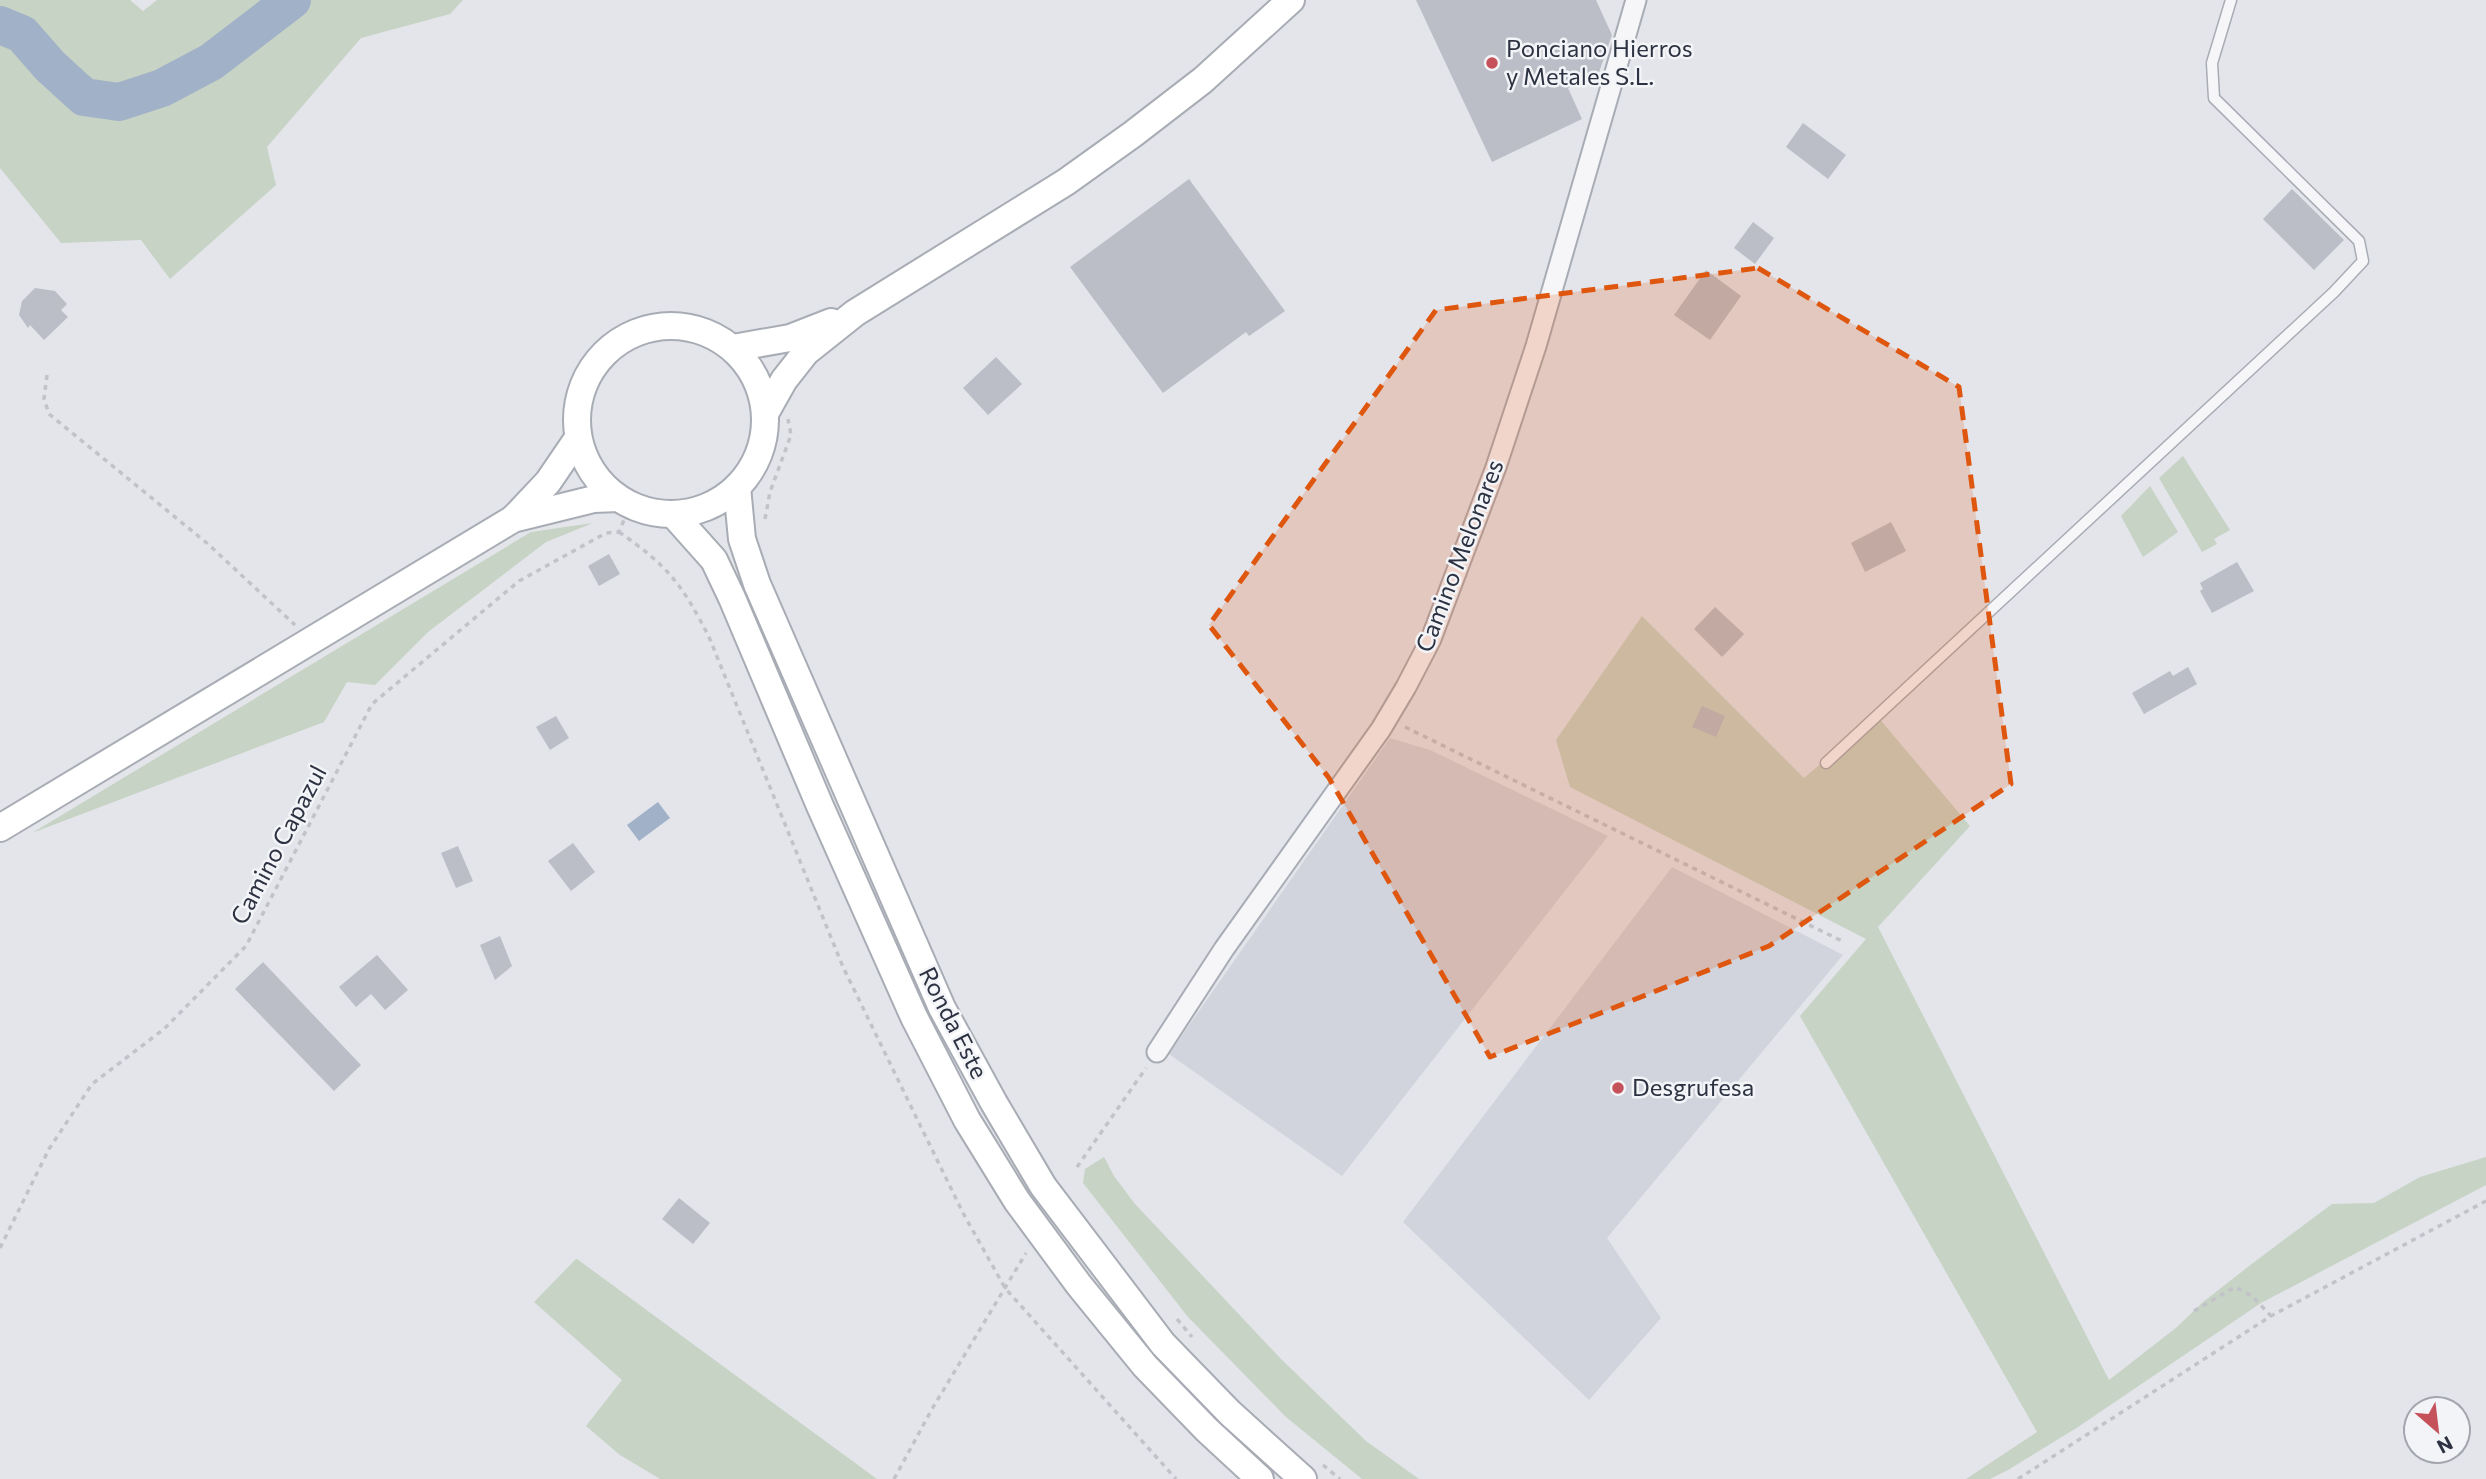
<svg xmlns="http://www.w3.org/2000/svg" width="2486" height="1479" font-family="Commissioner,sans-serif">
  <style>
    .built { fill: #d1d4dc }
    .green { fill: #c7d3c5 }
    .water { fill: #a1b1c7 }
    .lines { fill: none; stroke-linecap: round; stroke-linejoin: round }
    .river { stroke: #a1b1c7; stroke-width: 38 }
    .building { fill: #bbbec7 }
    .service-casing { stroke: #a8acb4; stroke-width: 13 }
    .minor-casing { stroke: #a8acb4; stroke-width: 23 }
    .secondary-casing { stroke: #a8acb4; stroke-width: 30 }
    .path { stroke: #c1c3c9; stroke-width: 3.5; stroke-dasharray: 5 5; stroke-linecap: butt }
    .service { stroke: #f6f6f9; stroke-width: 10 }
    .minor { stroke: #f6f6f9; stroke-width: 19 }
    .secondary { stroke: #fff; stroke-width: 26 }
    .marked { fill: #df570f; fill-opacity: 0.2; stroke: #df570f; stroke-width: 5; stroke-dasharray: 14 9; stroke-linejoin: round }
    .poi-dot { fill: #c5525b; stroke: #f3f4f7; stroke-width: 2.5 }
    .labels { text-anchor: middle; stroke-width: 5; stroke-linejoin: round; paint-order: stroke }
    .poi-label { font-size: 24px; fill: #2c3241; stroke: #f3f4f7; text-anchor: start }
    .street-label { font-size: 24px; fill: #2c3241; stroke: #f3f4f7 }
  </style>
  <rect width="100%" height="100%" fill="#e3e5ea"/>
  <g class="built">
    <polygon points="1390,738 1430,750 1608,836 1342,1176 1169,1054"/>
    <polygon points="1672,867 1843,955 1607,1238 1661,1318 1589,1400 1403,1222"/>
  </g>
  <g class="green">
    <polygon points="0,0 130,0 143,11 157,0 463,0 450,14 361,38 267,147 276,185 170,279 141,240 61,243 0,168"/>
    <polygon points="2183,456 2230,530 2214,539 2217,544 2202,552 2159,478"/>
    <polygon points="2150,486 2178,532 2143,557 2121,516"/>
    <polygon points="593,523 546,542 428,632 375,685 347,682 324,722 32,833 531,532"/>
    <polygon points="1642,616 1804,778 1877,716 1970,826 1878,927 2109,1380 2177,1327 2203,1302 2253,1263 2332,1204 2374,1203 2420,1177 2486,1157 2486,1185 2261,1303 2078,1427 2008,1470 1990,1479 1966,1479 2037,1432 1800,1016 1866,939 1570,787 1556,740"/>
    <polygon points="1104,1157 1114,1176 1135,1204 1281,1359 1366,1441 1419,1479 1362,1479 1286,1417 1188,1317 1083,1183 1085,1169"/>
    <polygon points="576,1259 577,1259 877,1479 660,1479 620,1455 586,1426 622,1380 534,1302"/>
  </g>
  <polygon class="water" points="658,802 670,818 639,841 627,825"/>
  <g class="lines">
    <polyline class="river" points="0,25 22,34 50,66 84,97 119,102 162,88 211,62 292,0"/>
  </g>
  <g class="building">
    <polygon points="1416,0 1596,0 1612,35 1598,75 1568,88 1582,119 1492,162"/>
    <polygon points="1803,123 1846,155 1828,179 1786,147"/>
    <polygon points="1189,179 1285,311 1249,336 1246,332 1163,393 1070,267"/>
    <polygon points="2292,189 2344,240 2314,270 2263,219"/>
    <polygon points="1753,222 1774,238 1755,264 1734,248"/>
    <polygon points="1706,270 1741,296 1710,340 1674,315"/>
    <polygon points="35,288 55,291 67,304 61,310 68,317 44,340 30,325 28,328 19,315 22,301"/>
    <polygon points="996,357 1022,384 988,415 963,388"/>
    <polygon points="1891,522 1906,551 1865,572 1851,543"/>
    <polygon points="609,554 620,574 599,586 588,566"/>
    <polygon points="2237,562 2254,591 2212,613 2200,591 2203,589 2200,583"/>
    <polygon points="1715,607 1744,634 1722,657 1694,629"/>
    <polygon points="2188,667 2197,684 2144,714 2132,693 2170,671 2173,676"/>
    <polygon points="1702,706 1725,716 1716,737 1692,727"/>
    <polygon points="556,716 569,738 550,750 536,727"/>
    <polygon points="573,843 595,872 571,891 548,861"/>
    <polygon points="458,846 473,881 456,888 441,853"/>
    <polygon points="500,936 512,966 495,980 480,945"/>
    <polygon points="377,955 408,990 385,1010 371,994 356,1007 339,987"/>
    <polygon points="263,962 361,1065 334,1091 235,989"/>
    <polygon points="679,1198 710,1223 693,1244 662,1219"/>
  </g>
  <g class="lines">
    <defs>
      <polyline id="service" points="1826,763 2334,292 2363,261 2359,241 2214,98 2212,63 2231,0"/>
      <polyline id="minor" points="1157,1052 1224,949 1381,729 1406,687 1431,639 1496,467 1536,346 1636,0"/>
      <g id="secondary">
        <circle cx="671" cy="420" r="94"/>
        <polyline points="733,348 790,338 831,322"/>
        <polyline points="766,412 784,380 806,352 855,313 1066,182 1133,134 1203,80 1291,0"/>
        <polyline points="737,487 742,539 757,584 942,1008 994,1103 1043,1186 1163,1344 1230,1413 1303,1479"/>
        <polyline points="673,514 714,560 732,598 820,806 914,1017 967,1120 1017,1201 1079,1285 1145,1366 1207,1430 1260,1479"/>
        <polyline points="514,518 548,482 578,438"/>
        <polyline points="0,828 513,519 594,499 618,498"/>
      </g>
    </defs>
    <use href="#service" class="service-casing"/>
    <use href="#minor" class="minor-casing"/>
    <use href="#secondary" class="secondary-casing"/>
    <g class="path">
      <polyline points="47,375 44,399 49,414 208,544 295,625"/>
      <polyline points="765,519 770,492 791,435 788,419"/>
      <path d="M619,532C668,566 682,584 709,637L843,967L963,1213L1005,1288L1176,1479"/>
      <polyline points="1405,727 1842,941"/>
      <polyline points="1077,1167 1146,1068"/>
      <polyline points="0,1248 49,1149 92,1084 164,1029 246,946 372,704 519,581 606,533 619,532 624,520"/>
      <polyline points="2194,1311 2235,1287 2252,1296 2271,1316"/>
      <polyline points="1177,1319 1192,1337"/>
      <polyline points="1323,1465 1340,1479"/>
      <polyline points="894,1479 932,1409 1026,1253"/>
      <polyline points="2018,1479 2271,1316 2486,1201"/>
    </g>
    <use href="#service" class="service"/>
    <use href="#minor" class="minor"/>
    <use href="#secondary" class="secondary"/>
  </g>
  <path class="marked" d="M1758,268L1959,387L2011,784L1769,946L1490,1057L1329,778L1209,625L1436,310Z"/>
  <g class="poi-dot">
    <circle cx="1492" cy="63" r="7"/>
    <circle cx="1618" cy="1088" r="7"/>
  </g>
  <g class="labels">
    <g class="poi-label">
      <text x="1506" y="57">Ponciano Hierros<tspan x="1506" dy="28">y Metales S.L.</tspan></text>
      <text x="1632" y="1096">Desgrufesa</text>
    </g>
    <g class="street-label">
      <text transform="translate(1460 556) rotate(-69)" y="8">Camino Melonares</text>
      <text transform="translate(279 845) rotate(-62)" y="8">Camino Capazul</text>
      <text transform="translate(953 1023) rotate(63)" y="8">Ronda Este</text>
    </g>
  </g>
  <g transform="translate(2437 1430) rotate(152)"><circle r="33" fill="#f3f4f7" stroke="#a3a6ae" stroke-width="2"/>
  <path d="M0-5L12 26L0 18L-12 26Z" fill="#c5525b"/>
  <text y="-10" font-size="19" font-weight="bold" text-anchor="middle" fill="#2c3241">N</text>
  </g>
</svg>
